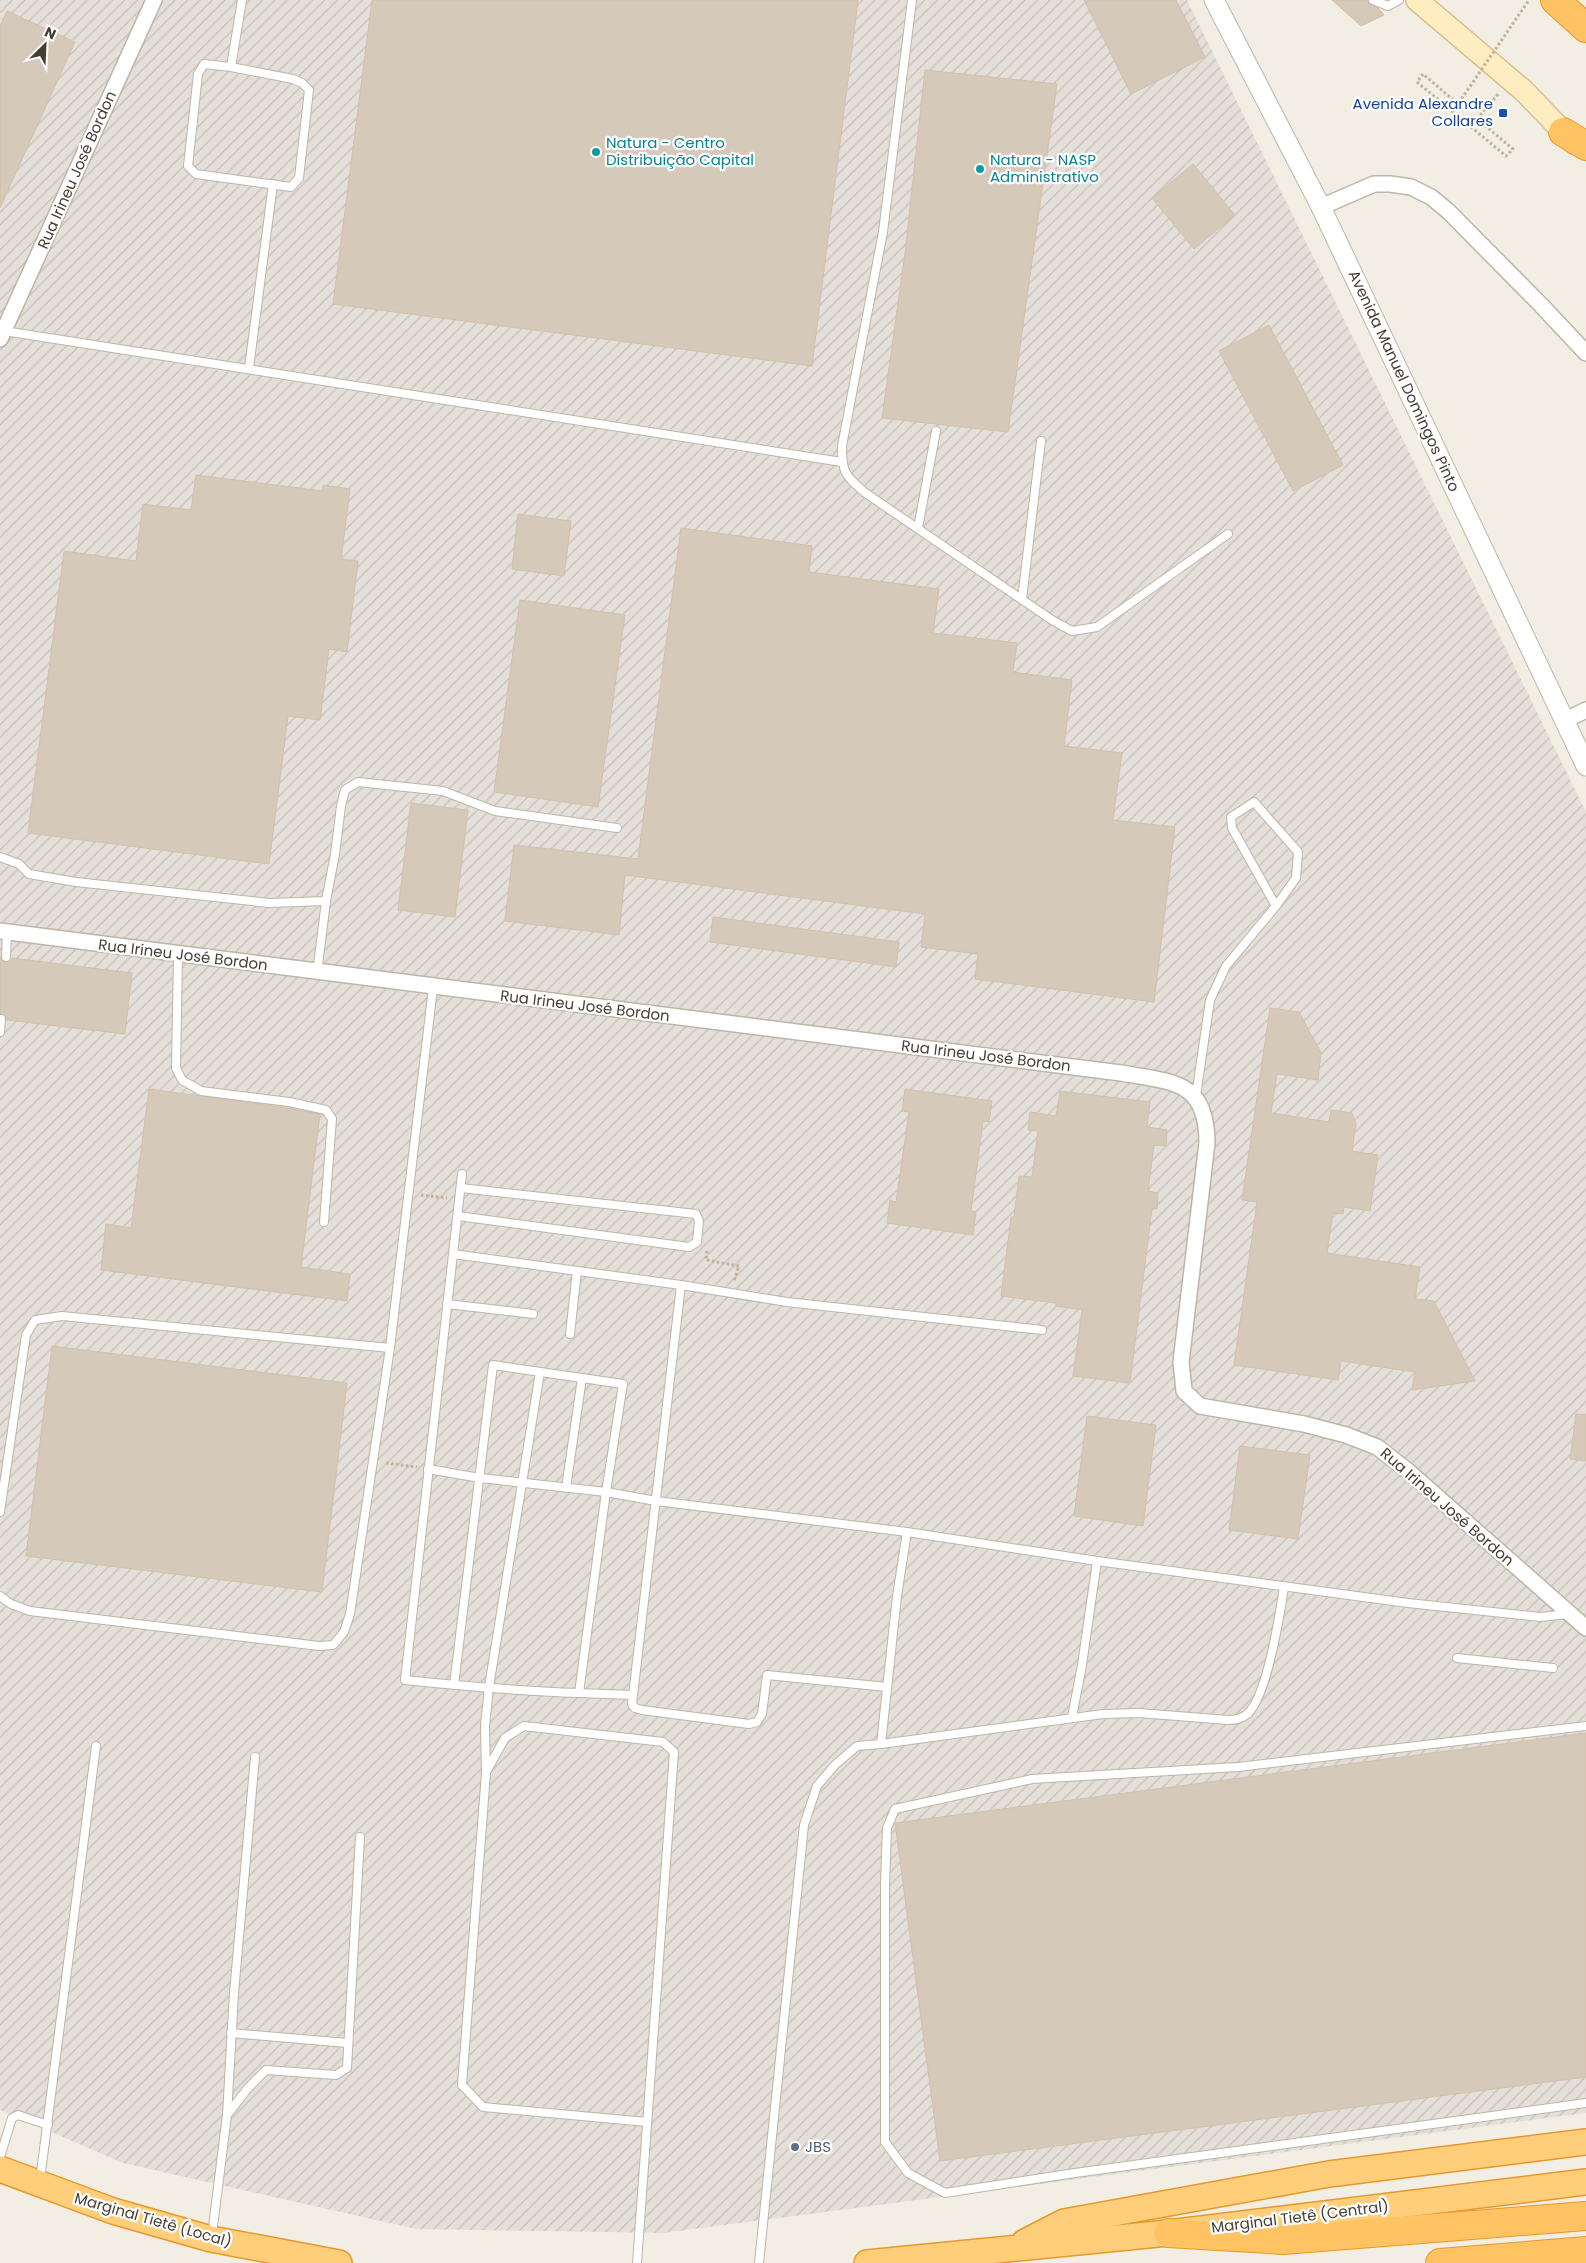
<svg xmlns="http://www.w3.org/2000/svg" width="1586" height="2263" font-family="Poppins,sans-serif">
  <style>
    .industrial { fill: url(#industrial-furrows) }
    .building { fill: #d5c9b9; stroke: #d1c0ab }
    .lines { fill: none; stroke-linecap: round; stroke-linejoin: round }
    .service-casing { stroke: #bfb5a6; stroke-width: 10 }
    .minor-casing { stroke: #bfb5a6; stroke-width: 18 }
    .tertiary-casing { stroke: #bfb5a6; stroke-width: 21 }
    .secondary-casing { stroke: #d6c190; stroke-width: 24 }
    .trunk-casing { stroke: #e7982a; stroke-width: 28 }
    .motorway-casing { stroke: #e7982a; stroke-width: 30 }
    .path { stroke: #c2b096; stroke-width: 3; stroke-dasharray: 2.5 2.5; stroke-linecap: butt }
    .service { stroke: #fff; stroke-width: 8 }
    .minor { stroke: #fff; stroke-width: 15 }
    .tertiary { stroke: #fff; stroke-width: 19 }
    .secondary { stroke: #ffedc2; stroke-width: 21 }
    .trunk { stroke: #ffce7a; stroke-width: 25 }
    .motorway { stroke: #ffc363; stroke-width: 28 }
    .path-bridge { stroke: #c2b096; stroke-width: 3; stroke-dasharray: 2.5 2.5; stroke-linecap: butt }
    .transit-dot { fill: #1a4fb4; stroke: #fff; stroke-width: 2 }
    .culture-dot { fill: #0f9aa8; stroke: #fff; stroke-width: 2 }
    .service-dot { fill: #5c6f8a; stroke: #fff; stroke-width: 2 }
    .labels { text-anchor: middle; stroke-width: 4.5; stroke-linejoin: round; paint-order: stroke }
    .transit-label { font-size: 15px; fill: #164399; stroke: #fff; text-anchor: end }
    .culture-label { font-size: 15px; fill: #0d838f; stroke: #fff; text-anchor: start }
    .street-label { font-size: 15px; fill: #463e33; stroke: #fff }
    .service-label { font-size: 15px; fill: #4e5e75; stroke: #fff; text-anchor: start }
  </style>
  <defs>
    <pattern id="industrial-furrows" width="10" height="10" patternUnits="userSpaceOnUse" patternTransform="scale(1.25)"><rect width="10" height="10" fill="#e5dfd9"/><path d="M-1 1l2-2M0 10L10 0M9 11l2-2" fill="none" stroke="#c6c0bb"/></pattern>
  </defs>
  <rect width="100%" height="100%" fill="#f3eee4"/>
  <polygon class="industrial" points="0,0 1187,0 1586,812 1586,2113 663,2233 416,2229 123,2163 0,2110"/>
  <g class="building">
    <polygon points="372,0 858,0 812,366 333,304"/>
    <polygon points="1084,0 1176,0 1205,57 1131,94"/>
    <polygon points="1332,0 1367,0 1369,4 1378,8 1384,15 1361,26"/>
    <polygon points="7,11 75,42 0,208 0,27"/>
    <polygon points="925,70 1057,84 1008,432 882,418 905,253"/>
    <polygon points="1193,164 1235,215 1194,249 1152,198"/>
    <polygon points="1269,325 1343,465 1293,491 1219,351"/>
    <polygon points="196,475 323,491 323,485 350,489 341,559 358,561 347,652 329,649 320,720 288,716 269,864 28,833 64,551 136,561 143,504 191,510"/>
    <polygon points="518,514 571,521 564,576 512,569"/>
    <polygon points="681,528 812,546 809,572 939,589 933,633 1017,643 1013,672 1072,680 1064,746 1122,753 1113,820 1175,827 1154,1002 975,979 978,954 921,947 925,914 625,875 619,935 505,921 514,845 638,859"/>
    <polygon points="520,600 625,615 598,807 494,792"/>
    <polygon points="411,803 468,810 455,917 398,910"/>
    <polygon points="713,917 899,942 896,967 710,942"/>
    <polygon points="0,956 5,963 9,962 12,958 132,973 125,1034 7,1020 5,1015 0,1014"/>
    <polygon points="1270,1008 1299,1012 1321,1053 1318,1080 1277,1074 1271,1113 1329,1122 1331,1110 1352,1113 1356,1124 1352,1151 1378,1155 1370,1211 1344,1207 1343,1214 1333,1213 1327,1253 1420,1267 1415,1299 1434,1301 1475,1381 1412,1390 1415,1372 1341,1361 1338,1380 1234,1365 1257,1202 1242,1200"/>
    <polygon points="149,1089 288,1108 320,1114 301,1267 350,1274 347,1301 101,1270 106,1224 131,1228"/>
    <polygon points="905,1089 992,1101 989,1122 983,1121 971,1211 976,1212 973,1235 887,1223 890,1200 896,1202 909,1112 902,1111"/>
    <polygon points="1060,1091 1150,1102 1147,1127 1167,1130 1166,1146 1154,1145 1148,1191 1158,1193 1157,1209 1152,1208 1130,1383 1073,1376 1082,1310 1056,1306 1056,1303 1001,1296 1011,1217 1014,1217 1019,1176 1032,1177 1038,1131 1028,1130 1030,1112 1056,1116"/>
    <polygon points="52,1346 347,1383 322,1592 26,1556"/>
    <polygon points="1576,1414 1586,1415 1586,1461 1570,1459"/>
    <polygon points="1087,1416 1156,1425 1143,1526 1074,1516"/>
    <polygon points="1240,1446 1310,1455 1298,1539 1229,1530"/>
    <polygon points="1586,1733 1586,2077 940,2161 895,1823"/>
  </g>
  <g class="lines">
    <defs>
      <g id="service">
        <path d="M912,0L883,232L842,446C842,473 845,475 864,492L1052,620L1072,631L1097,627L1228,534"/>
        <polyline points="1373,0 1388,6 1399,0"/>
        <polygon points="204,64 231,67 293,79 302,83 309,90 299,178 291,187 196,174 188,166 198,74"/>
        <polyline points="231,67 242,0"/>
        <polyline points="4,331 842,462"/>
        <polyline points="249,368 273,184"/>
        <polyline points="918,528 936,431"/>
        <polyline points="1022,599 1041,441"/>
        <polyline points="0,857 19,864 29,874 76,882 269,903 326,901 335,854 341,806 345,790 358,782 443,791 495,811 617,828"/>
        <polyline points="178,955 176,1068 182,1080 201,1091 289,1102 326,1110 332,1119 324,1222"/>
        <polyline points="6,957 7,932"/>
        <polyline points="317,973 326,901"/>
        <polyline points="0,1032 1,1019"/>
        <polyline points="1196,1096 1210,1000 1226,966 1276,906 1296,878 1298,852 1254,802 1231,817 1232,828 1276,906"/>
        <polyline points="458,1216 689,1247 697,1242 699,1221 696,1214 461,1188"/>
        <polyline points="453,1254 681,1285"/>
        <polyline points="447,1304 533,1314"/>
        <polyline points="570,1334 577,1271"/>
        <polyline points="540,1372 489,1687 485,1726 486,1773 462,2085 483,2107 647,2122"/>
        <polyline points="428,1469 480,1478 606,1492 656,1501 907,1532 1097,1561 1408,1603 1540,1617 1568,1614"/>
        <polyline points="566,1488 582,1378"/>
        <polyline points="0,1512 26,1335 35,1320 62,1316 390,1348"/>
        <polyline points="0,1596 11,1604 30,1611 319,1646 333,1645 344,1632 350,1614 390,1348 433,988"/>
        <polyline points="1457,1658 1553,1668"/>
        <path d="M454,1685L493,1365L623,1384L606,1492L579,1693C520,1691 462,1686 405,1680L462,1174"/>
        <polyline points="887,1687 767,1675 762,1714 757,1722 749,1724 642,1710 635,1708 632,1704 681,1285 787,1302 1042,1330"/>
        <polyline points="579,1693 632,1695"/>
        <polyline points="1072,1717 1082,1665 1097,1561"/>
        <polyline points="1586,1726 1238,1767 1032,1779 895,1809 887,1828 885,1885 885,2142 908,2173 945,2193 1075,2173 1586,2103"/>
        <path d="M881,1744L1103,1714L1139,1713L1228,1720C1235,1720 1241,1719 1246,1715C1267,1700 1280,1613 1284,1587"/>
        <polyline points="486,1772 505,1738 524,1726 663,1742 674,1752 637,2263"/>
        <polyline points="231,2033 347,2043"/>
        <polyline points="227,2115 248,2088 266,2070 336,2075 347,2068 360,1837"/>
        <polyline points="0,2157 12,2118 18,2115 48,2125"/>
        <polyline points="40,2180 96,1746"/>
        <polyline points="212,2235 227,2115 234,1993 255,1757"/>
        <polyline points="759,2263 804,1825 817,1786 835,1765 857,1746 881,1744 897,1596 907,1532"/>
      </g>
      <g id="minor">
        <polyline points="1321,207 1374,184 1390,184 1411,187 1431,197 1448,211 1541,305 1586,353"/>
        <polyline points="0,339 154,0"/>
        <polyline points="1564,721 1586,710"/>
        <path d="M0,931L1121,1073C1172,1082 1207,1080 1207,1143L1181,1362L1184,1391L1200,1406L1304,1424L1346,1435L1377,1447L1408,1471L1586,1628"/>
      </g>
      <polyline id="tertiary" points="1214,0 1321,207 1586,766"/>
      <polyline id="secondary" points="1417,0 1524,91 1574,143"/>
      <g id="trunk">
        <polyline points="0,2169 113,2211 211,2239 339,2263"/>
        <polyline points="1025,2242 1064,2222 1329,2174 1586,2142"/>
        <polyline points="867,2263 1168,2233 1586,2182"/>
      </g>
      <g id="motorway">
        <polyline points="1555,0 1586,28"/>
        <polyline points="1563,132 1586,146"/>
        <polyline points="1168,2233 1283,2240 1586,2216"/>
        <polyline points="1440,2263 1586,2251"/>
      </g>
    </defs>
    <use href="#service" class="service-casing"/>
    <use href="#minor" class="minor-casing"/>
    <use href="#tertiary" class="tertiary-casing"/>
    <use href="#secondary" class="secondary-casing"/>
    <use href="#trunk" class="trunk-casing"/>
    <use href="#motorway" class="motorway-casing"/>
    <g class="path">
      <polyline points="1477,119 1499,93"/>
      <polyline points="421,1195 447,1198"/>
      <polyline points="707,1251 706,1260 739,1266 734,1281"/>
      <polyline points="386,1463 417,1467"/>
    </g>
    <use href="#service" class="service"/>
    <use href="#minor" class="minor"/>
    <use href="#tertiary" class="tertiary"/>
    <use href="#secondary" class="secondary"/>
    <use href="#trunk" class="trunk"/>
    <use href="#motorway" class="motorway"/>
    <polyline class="path-bridge" points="1477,119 1513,149 1506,156 1417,82 1423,74 1458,104 1529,0"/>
  </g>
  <rect class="transit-dot" x="1498" y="108" width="10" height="10" rx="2.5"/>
  <g class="culture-dot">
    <circle cx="596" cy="152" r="5"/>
    <circle cx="980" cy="169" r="5"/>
  </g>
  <circle class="service-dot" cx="795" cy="2147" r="5"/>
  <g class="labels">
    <g class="transit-label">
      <text x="1493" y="109">Avenida Alexandre<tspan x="1493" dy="17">Collares</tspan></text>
    </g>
    <g class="culture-label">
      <text x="606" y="148">Natura - Centro<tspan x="606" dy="17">Distribuição Capital</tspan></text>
      <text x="990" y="165">Natura - NASP<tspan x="990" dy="17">Administrativo</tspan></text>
    </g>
    <g class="street-label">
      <text transform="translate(77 170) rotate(-66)" y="5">Rua Irineu José Bordon</text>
      <text transform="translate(1404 381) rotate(65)" y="5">Avenida Manuel Domingos Pinto</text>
      <text transform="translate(183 955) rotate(7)" y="5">Rua Irineu José Bordon</text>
      <text transform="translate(585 1006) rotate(7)" y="5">Rua Irineu José Bordon</text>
      <text transform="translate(986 1056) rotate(7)" y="5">Rua Irineu José Bordon</text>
      <text transform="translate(1447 1507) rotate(41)" y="5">Rua Irineu José Bordon</text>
      <text transform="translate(1300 2217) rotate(-7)" y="5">Marginal Tietê (Central)</text>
      <text transform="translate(153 2220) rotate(16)" y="5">Marginal Tietê (Local)</text>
    </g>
    <g class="service-label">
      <text x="805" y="2152">JBS</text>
    </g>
  </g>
  <g transform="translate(45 45) rotate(24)" stroke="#ffffff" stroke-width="4" paint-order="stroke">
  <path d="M0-4L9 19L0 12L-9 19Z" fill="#463e33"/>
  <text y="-8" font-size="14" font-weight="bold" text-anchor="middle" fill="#463e33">N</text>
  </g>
</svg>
